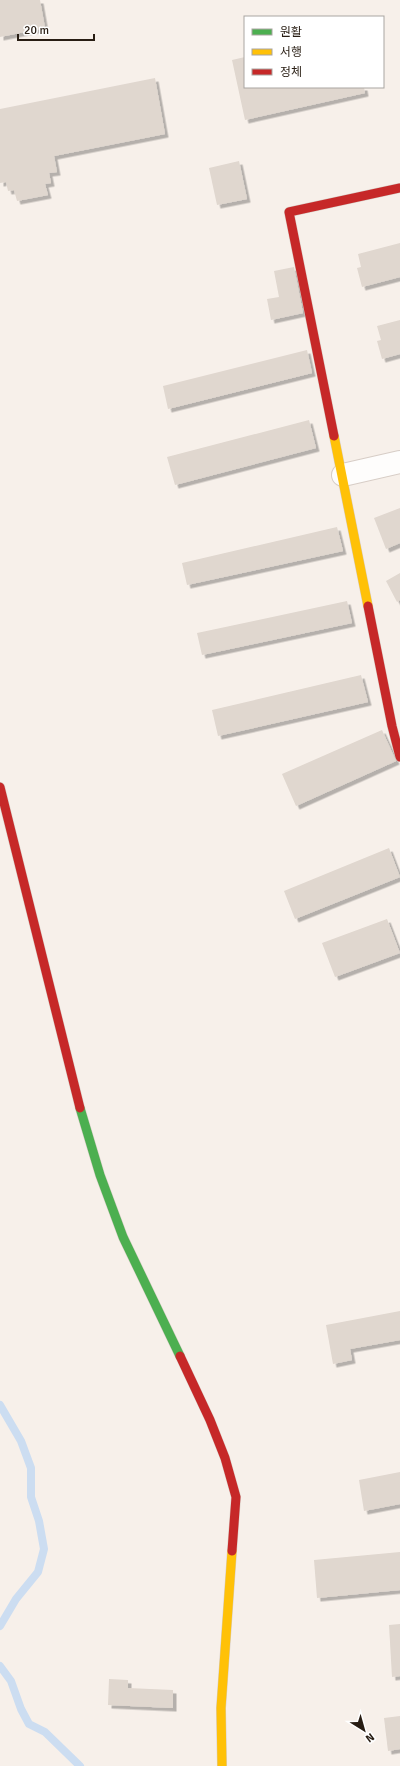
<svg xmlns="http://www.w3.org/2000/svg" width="400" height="1766" font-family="Signika,'Noto Sans KR',sans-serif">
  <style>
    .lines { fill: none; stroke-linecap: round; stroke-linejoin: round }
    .stream { stroke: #ccddf1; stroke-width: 8 }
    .building { fill: #e0d7cf; filter: url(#shadow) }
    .street-casing { stroke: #d7cdc6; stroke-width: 24 }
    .fast-casing { stroke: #d7cdc6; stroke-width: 10 }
    .slow-casing { stroke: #d7cdc6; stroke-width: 10 }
    .jam-casing { stroke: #d7cdc6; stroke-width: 10 }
    .street { stroke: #fefdfc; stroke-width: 22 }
    .fast { stroke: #4caf50; stroke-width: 9 }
    .slow { stroke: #ffc107; stroke-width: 9 }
    .jam { stroke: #c62828; stroke-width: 9 }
  </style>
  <defs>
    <filter id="shadow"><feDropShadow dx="3.5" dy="3.5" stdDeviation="0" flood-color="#0004"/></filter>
  </defs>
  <rect width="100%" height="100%" fill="#f7f0ea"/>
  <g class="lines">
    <g class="stream">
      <polyline points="0,1405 21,1441 31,1468 31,1497 39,1521 44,1549 38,1572 16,1599 0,1626"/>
      <polyline points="0,1666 11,1681 21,1709 29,1724 45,1732 80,1766"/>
    </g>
  </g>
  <g class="building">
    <polygon points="0,0 40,0 45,28 0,37"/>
    <polygon points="245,57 245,87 364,87 365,93 245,120 232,60"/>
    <polygon points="155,78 165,134 54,156 57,172 49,173 51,183 45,184 48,195 17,201 14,190 8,191 6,182 0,183 0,109"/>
    <polygon points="239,161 247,199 217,205 209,168"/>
    <polygon points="400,243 400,277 362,287 357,268 361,267 358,254"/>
    <polygon points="294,267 303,313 271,320 267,299 279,297 274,271"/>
    <polygon points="400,320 400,354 382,359 377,341 381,340 377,326"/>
    <polygon points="307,350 312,373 168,409 163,386"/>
    <polygon points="309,420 316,448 175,485 167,457"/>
    <polygon points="400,508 400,543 386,549 374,518"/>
    <polygon points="337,527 343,551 187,585 182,563"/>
    <polygon points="400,573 400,600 397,602 386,581"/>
    <polygon points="347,601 352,623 202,655 197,633"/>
    <polygon points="361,675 368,702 218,736 212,710"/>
    <polygon points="382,730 396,761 296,806 282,774"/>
    <polygon points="389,848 400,877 295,919 284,891"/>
    <polygon points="387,919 400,953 335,977 322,943"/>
    <polygon points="400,1311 400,1340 350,1349 352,1360 333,1364 326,1325"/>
    <polygon points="400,1472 400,1504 364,1511 359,1480"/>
    <polygon points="400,1552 400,1590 317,1598 314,1560"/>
    <polygon points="400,1624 400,1676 392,1677 389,1625"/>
    <polygon points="109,1679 128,1680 128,1688 173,1690 173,1708 108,1705"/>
    <polygon points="400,1716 400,1749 388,1751 384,1718"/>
  </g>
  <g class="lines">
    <defs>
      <polyline id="street" points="343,475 400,462"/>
      <polyline id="fast" points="80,1108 100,1175 123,1237 180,1356"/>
      <g id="slow">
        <polyline points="334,436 368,606"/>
        <polyline points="222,1766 221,1708 232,1551"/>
      </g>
      <g id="jam">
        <polyline points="334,436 289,212 400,188"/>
        <polyline points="368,606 392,726 400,757"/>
        <polyline points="0,787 80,1108"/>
        <polyline points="180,1356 210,1420 225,1458 236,1497 232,1551"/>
      </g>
    </defs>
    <use href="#street" class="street-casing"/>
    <use href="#fast" class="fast-casing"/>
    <use href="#slow" class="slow-casing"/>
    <use href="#jam" class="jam-casing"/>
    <use href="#street" class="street"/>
    <use href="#fast" class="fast"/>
    <use href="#slow" class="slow"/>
    <use href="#jam" class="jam"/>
  </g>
  <rect x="244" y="16" width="140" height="72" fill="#ffffff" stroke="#a9a5a1"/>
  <rect x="252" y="29" width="20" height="6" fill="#4caf50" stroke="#a9a5a1"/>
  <text x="280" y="36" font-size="12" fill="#281d13">원활</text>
  <rect x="252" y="49" width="20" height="6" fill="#ffc107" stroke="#a9a5a1"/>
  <text x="280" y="56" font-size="12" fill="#281d13">서행</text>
  <rect x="252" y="69" width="20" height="6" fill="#c62828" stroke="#a9a5a1"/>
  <text x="280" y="76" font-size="12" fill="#281d13">정체</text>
  <g transform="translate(364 1730) rotate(143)" stroke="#ffffff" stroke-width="3" paint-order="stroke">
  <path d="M0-3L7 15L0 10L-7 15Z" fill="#281d13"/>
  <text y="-6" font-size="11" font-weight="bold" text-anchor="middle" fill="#281d13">N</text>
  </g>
  <path d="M18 34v6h76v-6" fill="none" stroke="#281d13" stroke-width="2"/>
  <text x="24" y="34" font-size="12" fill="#281d13" stroke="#ffffff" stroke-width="3" paint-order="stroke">20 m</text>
</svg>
